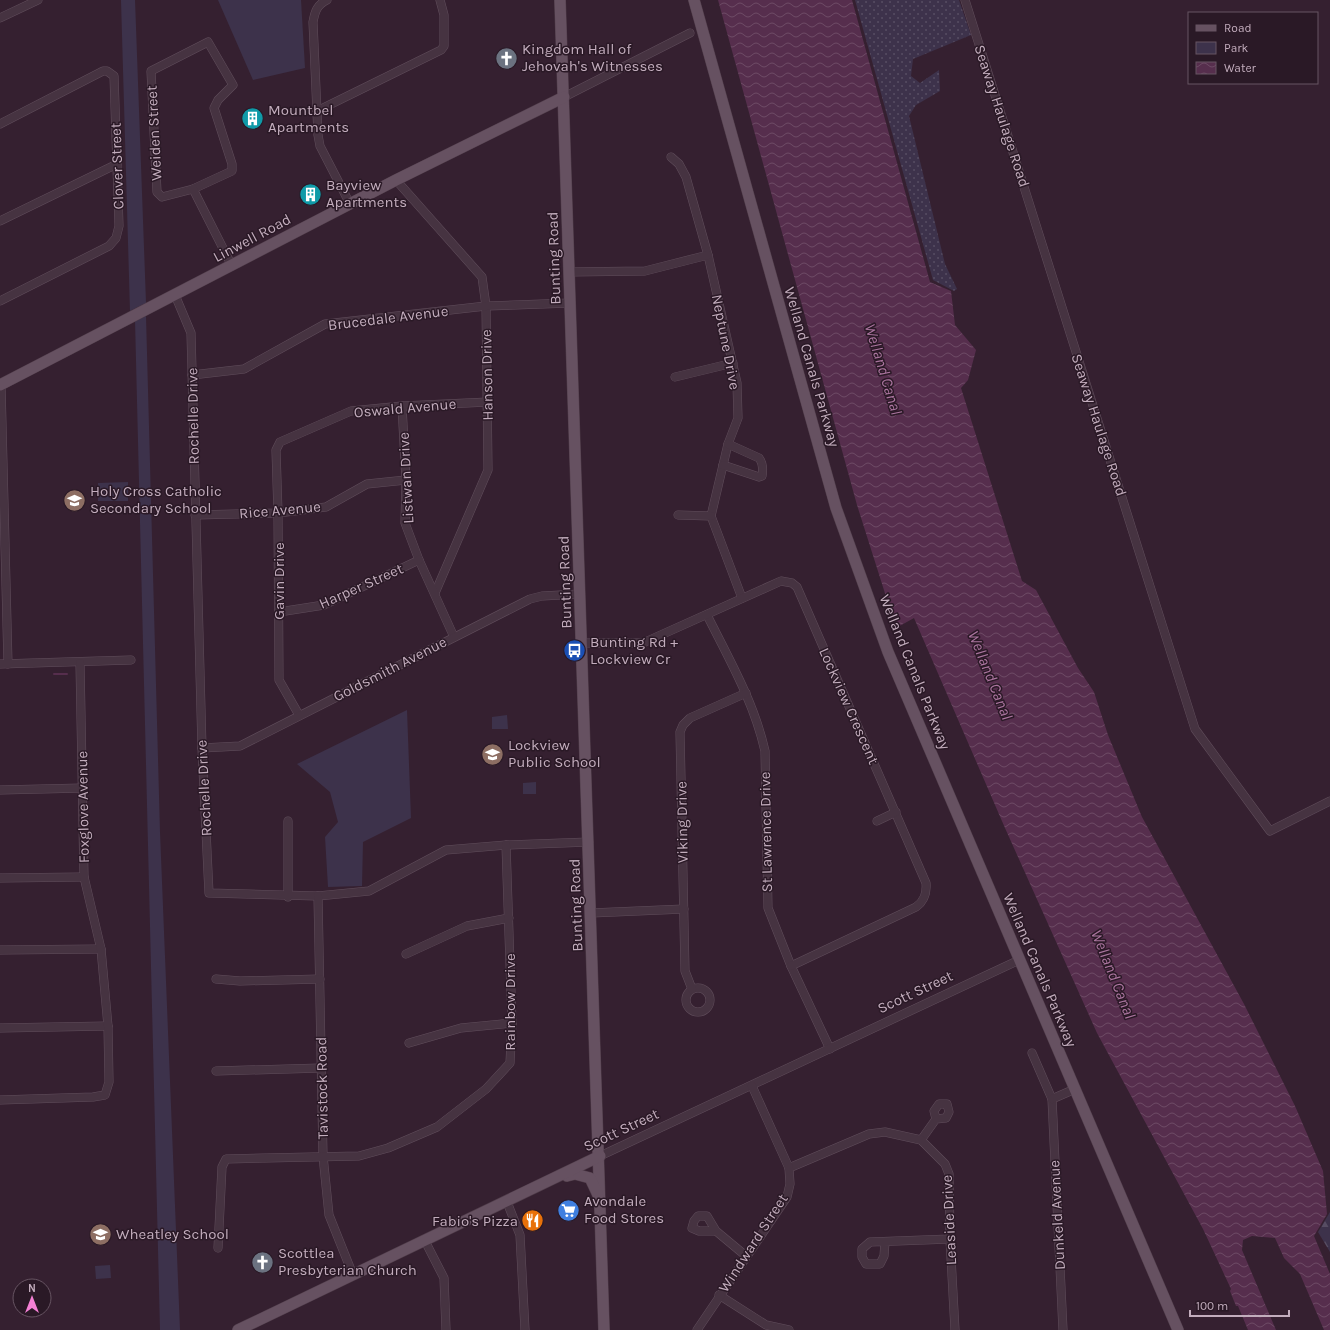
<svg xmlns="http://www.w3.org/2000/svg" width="1330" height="1330" font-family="Karla,sans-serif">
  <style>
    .grass { fill: url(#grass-dots) }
    .forest { fill: url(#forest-firs) }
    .green { fill: #3d324b }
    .water { fill: url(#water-waves) }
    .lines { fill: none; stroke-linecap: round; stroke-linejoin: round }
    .stream { stroke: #562e4d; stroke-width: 2 }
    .minor-casing { stroke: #614e5c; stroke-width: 9 }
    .major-casing { stroke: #503d4a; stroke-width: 12 }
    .minor { stroke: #463341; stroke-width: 8 }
    .major { stroke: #665161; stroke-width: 11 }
    .labels { text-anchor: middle; stroke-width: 3; stroke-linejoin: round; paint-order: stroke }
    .poi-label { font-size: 15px; fill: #c3adbd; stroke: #2a1926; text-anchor: start }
    .street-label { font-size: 15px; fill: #c3adbd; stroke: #2a1926 }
    .water-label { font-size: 16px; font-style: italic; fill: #ab759f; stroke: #2a1926 }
  </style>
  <defs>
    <pattern id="grass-dots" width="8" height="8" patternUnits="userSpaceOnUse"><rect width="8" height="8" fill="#3d324b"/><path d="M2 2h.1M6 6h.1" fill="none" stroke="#574d63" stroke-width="1.8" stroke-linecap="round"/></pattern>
    <pattern id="forest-firs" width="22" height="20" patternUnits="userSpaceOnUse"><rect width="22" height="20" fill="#3d324b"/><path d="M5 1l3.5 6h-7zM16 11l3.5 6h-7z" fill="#574d63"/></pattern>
    <pattern id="water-waves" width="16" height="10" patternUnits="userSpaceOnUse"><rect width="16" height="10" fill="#562e4d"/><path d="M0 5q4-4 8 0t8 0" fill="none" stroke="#6d4a65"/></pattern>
  </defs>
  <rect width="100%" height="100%" fill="#352030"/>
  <polygon class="grass" points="855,0 959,0 971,35 913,59 911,76 920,83 939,70 940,91 916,105 909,116 945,264 957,289 954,291 933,280"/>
  <polygon class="forest" points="1330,1212 1330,1252 1318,1232"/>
  <g class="green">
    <polygon points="121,0 135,0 146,303 130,311"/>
    <polygon points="218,0 301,0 305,68 253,80"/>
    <polygon points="146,316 160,832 180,1330 160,1330 135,320"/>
    <polygon points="128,482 128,501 98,501 98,483"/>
    <polygon points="407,710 411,818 363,842 362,886 328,887 325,837 338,822 330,792 297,764"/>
    <polygon points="507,715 508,729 492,729 492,717"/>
    <polygon points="536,782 536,794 523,794 523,783"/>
    <polygon points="110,1265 111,1278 96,1279 95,1266"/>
  </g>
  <polygon class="water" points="718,0 852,0 930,282 951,291 955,325 976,350 968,380 961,388 1022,581 1036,590 1078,668 1094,692 1108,735 1142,817 1244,1004 1295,1106 1323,1171 1327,1214 1314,1236 1330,1274 1330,1330 1324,1330 1300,1274 1284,1258 1275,1238 1252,1236 1243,1240 1242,1250 1276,1330 1248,1330 1238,1306 1236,1306 1230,1291 1231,1289 1203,1229 1097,1033 1005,828 914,618 896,628 857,505"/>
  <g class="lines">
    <polyline class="stream" points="54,674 67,674"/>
    <defs>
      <g id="minor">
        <path d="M327,0C317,5 315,11 313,22L318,135L320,146L350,204"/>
        <polyline points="965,0 1195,729 1270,831 1330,801"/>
        <polyline points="0,18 38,0"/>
        <polygon points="208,42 233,85 218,100 214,108 232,164 232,171 193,189 162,197 157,192 151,71"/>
        <polyline points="564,97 690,33"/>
        <polyline points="317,111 441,50 444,46 444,15 440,0"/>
        <polyline points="0,124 103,71 107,71 114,76 119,226 116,238 109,246 0,301"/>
        <polyline points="671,157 679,164 686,177 708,255 737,383 738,418 728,444 711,516 742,598"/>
        <polyline points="396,180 482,277 486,306 488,470 435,593"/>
        <polyline points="193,189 232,266"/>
        <polyline points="0,221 117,164"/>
        <polyline points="569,272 645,271 708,255"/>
        <polyline points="175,295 191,333 202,748 209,893 318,896 369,891 446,850 506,845 589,842"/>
        <polyline points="192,375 244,369 325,324 486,306 570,303"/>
        <polyline points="675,377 733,363"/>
        <polyline points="1,385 8,664"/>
        <polyline points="402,406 406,480 405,523 419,560 454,637"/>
        <path d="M723,465L759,477L762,476C763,470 763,463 759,458L728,444"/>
        <polyline points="195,515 278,513 326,507 367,484 406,480"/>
        <polyline points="678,515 711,516"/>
        <polyline points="279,612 324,605 419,560"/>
        <path d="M707,615C729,659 754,702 765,751L768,908L791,966L830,1049"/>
        <path d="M582,643H643L781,581L792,583L797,587L926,883C927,894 924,901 916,907L791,966"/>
        <polyline points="0,664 131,660"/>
        <polyline points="299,715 279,680 278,513 276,450 280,442 351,411 402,406 488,402"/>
        <polyline points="202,748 240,746 530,599 542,596 580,594"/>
        <polyline points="0,790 83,788"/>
        <polyline points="288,821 288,897"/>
        <polyline points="877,821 896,812"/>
        <polyline points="0,878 84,877"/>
        <polyline points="318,896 323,1156 329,1215 353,1275"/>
        <polyline points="591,913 684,909"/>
        <polyline points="0,950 101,949"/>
        <polyline points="406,954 467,926 509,918"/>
        <polyline points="216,979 240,981 320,979"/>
        <circle cx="698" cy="1000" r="12"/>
        <polyline points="692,989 685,971 680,732 683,725 690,718 746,693"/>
        <polyline points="0,1028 108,1026"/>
        <polyline points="409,1043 461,1028 512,1023"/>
        <polyline points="1032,1053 1052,1099 1063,1330"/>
        <polyline points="216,1071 321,1068"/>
        <polyline points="1052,1099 1075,1089"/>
        <polyline points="0,1100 93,1097 105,1095 109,1082 108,1026 101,949 84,877 80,663"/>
        <polyline points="921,1140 936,1119 934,1111 939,1104 947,1104 949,1112 946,1118 936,1119"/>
        <polyline points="600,1156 1019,960"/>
        <polyline points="789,1168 869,1134 885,1132 921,1140 945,1164 949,1174 950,1239 955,1330"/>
        <polyline points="507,1202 520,1235 525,1330"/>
        <polyline points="716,1231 699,1231 692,1228 694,1221 698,1216 707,1216 716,1231 746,1256"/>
        <polyline points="425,1241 444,1278 446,1330"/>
        <polyline points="885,1242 884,1256 880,1264 866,1264 862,1257 862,1249 870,1242 950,1239"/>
        <polyline points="218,1248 222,1167 226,1159 359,1156 388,1148 437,1127 486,1089 510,1063 512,1023 506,845"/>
        <polyline points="719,1295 766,1325 789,1330"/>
        <polyline points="697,1330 787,1197 790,1184 789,1168 752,1086"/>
      </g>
      <g id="major">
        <polyline points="560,0 604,1330"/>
        <polyline points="694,0 836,508 888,652 1178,1330"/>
        <polyline points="0,385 396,180 564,97"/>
        <polyline points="567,1176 575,1174 590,1178 598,1195"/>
        <polyline points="238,1330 600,1156"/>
      </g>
    </defs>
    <use href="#minor" class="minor-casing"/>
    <use href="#major" class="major-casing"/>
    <use href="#minor" class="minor"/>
    <use href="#major" class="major"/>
  </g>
  <defs>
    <symbol id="church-disc" viewBox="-11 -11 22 22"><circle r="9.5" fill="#6b7280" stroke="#2a1926"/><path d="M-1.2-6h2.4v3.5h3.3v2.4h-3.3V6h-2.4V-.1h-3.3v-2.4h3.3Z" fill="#fff"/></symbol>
    <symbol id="building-disc" viewBox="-11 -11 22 22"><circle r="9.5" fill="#0f9aa8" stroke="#2a1926"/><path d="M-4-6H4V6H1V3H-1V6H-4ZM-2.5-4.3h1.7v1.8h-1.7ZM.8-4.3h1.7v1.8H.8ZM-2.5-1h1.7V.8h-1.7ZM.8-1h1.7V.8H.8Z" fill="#fff"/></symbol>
    <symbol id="school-disc" viewBox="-11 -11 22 22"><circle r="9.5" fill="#8d6e63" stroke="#2a1926"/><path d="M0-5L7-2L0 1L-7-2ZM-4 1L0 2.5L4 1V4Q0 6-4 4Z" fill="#fff"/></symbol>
    <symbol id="bus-disc" viewBox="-11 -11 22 22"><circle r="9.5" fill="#1a4fb4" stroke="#2a1926"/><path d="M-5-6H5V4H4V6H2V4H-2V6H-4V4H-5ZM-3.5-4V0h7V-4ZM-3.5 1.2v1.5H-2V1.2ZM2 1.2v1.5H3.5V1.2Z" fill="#fff"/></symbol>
    <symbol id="supermarket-disc" viewBox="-11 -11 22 22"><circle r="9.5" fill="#3f7fe0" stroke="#2a1926"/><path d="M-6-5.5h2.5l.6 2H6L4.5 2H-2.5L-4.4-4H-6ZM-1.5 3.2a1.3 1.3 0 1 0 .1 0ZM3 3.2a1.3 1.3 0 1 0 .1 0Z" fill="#fff"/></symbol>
    <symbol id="restaurant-disc" viewBox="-11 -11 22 22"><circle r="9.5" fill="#e8710a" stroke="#2a1926"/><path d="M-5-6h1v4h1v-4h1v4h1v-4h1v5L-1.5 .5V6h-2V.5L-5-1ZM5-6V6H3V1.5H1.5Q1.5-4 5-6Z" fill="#fff"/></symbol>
  </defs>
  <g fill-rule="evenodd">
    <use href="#church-disc" x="494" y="46" width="25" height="25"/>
    <use href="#building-disc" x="240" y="106" width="25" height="25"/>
    <use href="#building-disc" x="298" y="182" width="25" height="25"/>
    <use href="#school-disc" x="62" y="488" width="25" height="25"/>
    <use href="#bus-disc" x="562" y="638" width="25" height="25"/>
    <use href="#school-disc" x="480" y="742" width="25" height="25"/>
    <use href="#supermarket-disc" x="556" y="1198" width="25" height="25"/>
    <use href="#restaurant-disc" x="520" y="1208" width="25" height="25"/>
    <use href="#school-disc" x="88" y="1222" width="25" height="25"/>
    <use href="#church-disc" x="250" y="1250" width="25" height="25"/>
  </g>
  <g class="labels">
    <g class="poi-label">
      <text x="522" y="54">Kingdom Hall of<tspan x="522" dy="17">Jehovah's Witnesses</tspan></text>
      <text x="268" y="115">Mountbel<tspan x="268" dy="17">Apartments</tspan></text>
      <text x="326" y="190">Bayview<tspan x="326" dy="17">Apartments</tspan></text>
      <text x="90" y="496">Holy Cross Catholic<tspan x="90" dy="17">Secondary School</tspan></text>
      <text x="590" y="647">Bunting Rd +<tspan x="590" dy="17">Lockview Cr</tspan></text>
      <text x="508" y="750">Lockview<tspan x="508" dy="17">Public School</tspan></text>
      <text x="584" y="1206">Avondale<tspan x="584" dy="17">Food Stores</tspan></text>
      <text x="518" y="1226" text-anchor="end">Fabio's Pizza</text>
      <text x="116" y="1239">Wheatley School</text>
      <text x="278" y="1258">Scottlea<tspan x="278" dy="17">Presbyterian Church</tspan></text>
    </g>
    <g class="street-label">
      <text transform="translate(1002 116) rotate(72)" y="5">Seaway Haulage Road</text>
      <text transform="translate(154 133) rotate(-93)" y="5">Weiden Street</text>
      <text transform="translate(117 166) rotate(-92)" y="5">Clover Street</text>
      <text transform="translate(252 238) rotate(-28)" y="5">Linwell Road</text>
      <text transform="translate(554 258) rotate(-92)" y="5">Bunting Road</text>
      <text transform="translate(388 318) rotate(-7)" y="5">Brucedale Avenue</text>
      <text transform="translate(726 342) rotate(79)" y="5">Neptune Drive</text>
      <text transform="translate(812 367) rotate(74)" y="5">Welland Canals Parkway</text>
      <text transform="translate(487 375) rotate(-91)" y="5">Hanson Drive</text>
      <text transform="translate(405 408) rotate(-5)" y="5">Oswald Avenue</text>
      <text transform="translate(193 416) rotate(-91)" y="5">Rochelle Drive</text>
      <text transform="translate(1099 425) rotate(72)" y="5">Seaway Haulage Road</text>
      <text transform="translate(406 478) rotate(-93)" y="5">Listwan Drive</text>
      <text transform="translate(280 510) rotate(-5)" y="5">Rice Avenue</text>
      <text transform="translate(279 581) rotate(-90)" y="5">Gavin Drive</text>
      <text transform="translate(565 582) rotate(-92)" y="5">Bunting Road</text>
      <text transform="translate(361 586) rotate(-24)" y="5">Harper Street</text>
      <text transform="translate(390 669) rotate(-27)" y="5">Goldsmith Avenue</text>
      <text transform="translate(915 672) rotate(68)" y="5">Welland Canals Parkway</text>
      <text transform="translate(849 706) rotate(66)" y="5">Lockview Crescent</text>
      <text transform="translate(204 788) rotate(-93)" y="5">Rochelle Drive</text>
      <text transform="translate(83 807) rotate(-91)" y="5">Foxglove Avenue</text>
      <text transform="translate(682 822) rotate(-91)" y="5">Viking Drive</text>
      <text transform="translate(766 832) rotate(-91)" y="5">St Lawrence Drive</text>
      <text transform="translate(576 905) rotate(-92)" y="5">Bunting Road</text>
      <text transform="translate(1040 970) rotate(67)" y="5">Welland Canals Parkway</text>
      <text transform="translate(915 992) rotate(-25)" y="5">Scott Street</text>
      <text transform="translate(510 1002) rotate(-90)" y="5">Rainbow Drive</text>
      <text transform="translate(322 1088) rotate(-91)" y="5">Tavistock Road</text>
      <text transform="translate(621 1130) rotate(-25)" y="5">Scott Street</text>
      <text transform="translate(1057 1215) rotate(-93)" y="5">Dunkeld Avenue</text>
      <text transform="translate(949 1220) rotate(-93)" y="5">Leaside Drive</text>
      <text transform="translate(753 1243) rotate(-57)" y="5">Windward Street</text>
    </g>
    <g class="water-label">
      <text transform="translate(884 369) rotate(73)" y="6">Welland Canal</text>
      <text transform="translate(991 675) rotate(68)" y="6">Welland Canal</text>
      <text transform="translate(1114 974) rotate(68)" y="6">Welland Canal</text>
    </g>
  </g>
  <rect x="1188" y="12" width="130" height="72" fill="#2a1926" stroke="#675462"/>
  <rect x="1196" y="25" width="20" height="6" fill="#665161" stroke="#675462"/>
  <text x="1224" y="32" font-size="12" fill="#c3adbd">Road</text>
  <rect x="1196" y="42" width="20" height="12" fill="#3d324b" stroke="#675462"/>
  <text x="1224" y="52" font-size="12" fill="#c3adbd">Park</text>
  <rect x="1196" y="62" width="20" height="12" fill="url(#water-waves)" stroke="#675462"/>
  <text x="1224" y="72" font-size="12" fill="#c3adbd">Water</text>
  <g transform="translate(32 1298)"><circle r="19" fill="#2a1926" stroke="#675462"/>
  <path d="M0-3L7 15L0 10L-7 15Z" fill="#f580d5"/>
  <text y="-6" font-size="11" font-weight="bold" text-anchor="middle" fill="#c3adbd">N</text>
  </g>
  <path d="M1190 1310v6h99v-6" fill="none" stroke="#c3adbd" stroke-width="2"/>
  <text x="1196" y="1310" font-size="12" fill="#c3adbd" stroke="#2a1926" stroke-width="3" paint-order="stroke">100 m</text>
</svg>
